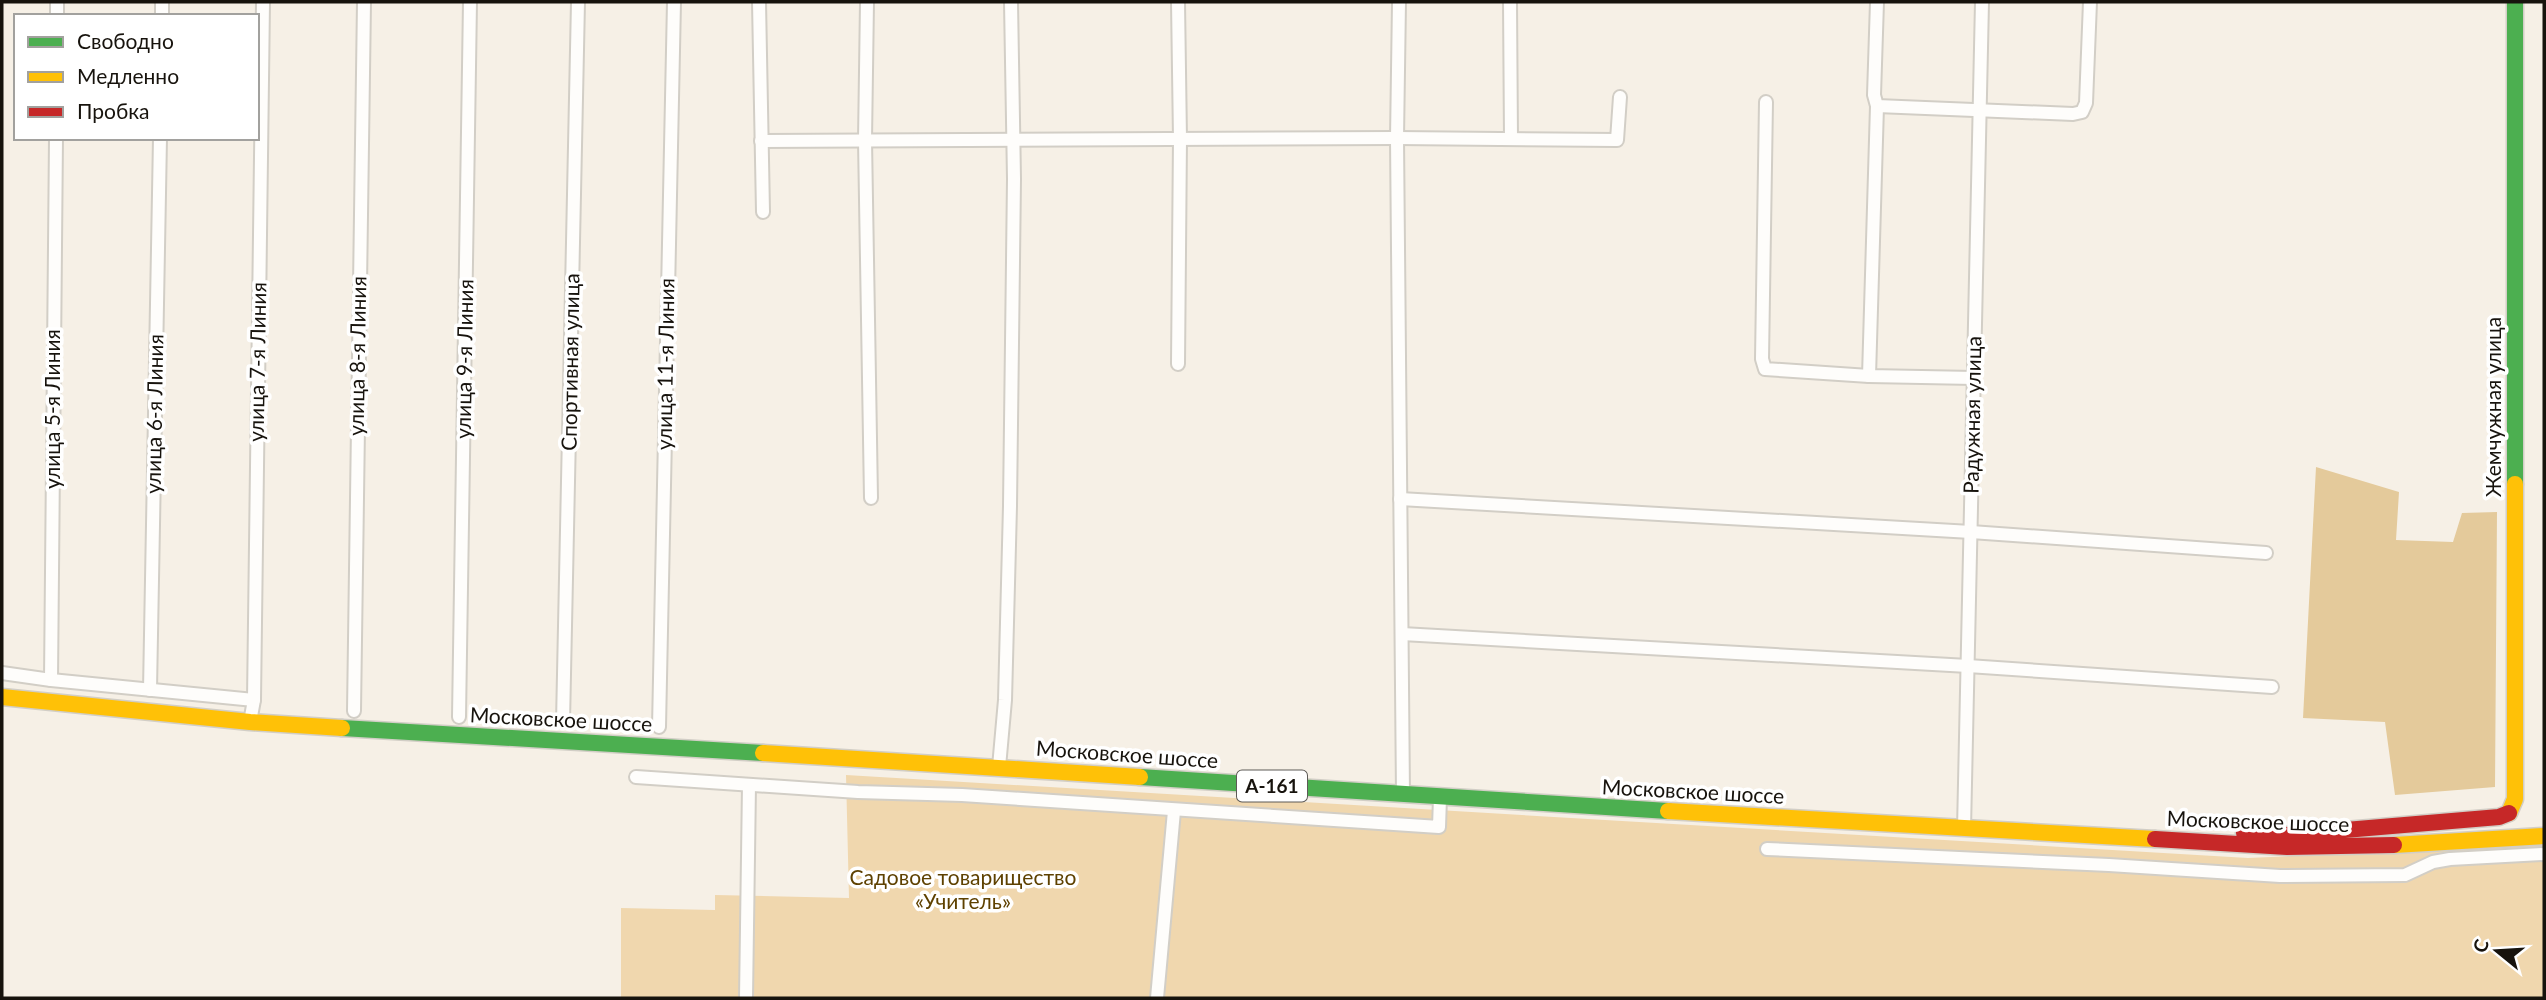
<svg xmlns="http://www.w3.org/2000/svg" width="2546" height="1000" font-family="Lato,sans-serif">
  <style>
    .green { fill: #f0d7ae }
    .forest { fill: #e4ca9b }
    .lines { fill: none; stroke-linecap: round; stroke-linejoin: round }
    .street-casing { stroke: #d2cec6; stroke-width: 16 }
    .fast-casing { stroke: #d2cec6; stroke-width: 19 }
    .slow-casing { stroke: #d2cec6; stroke-width: 19 }
    .jam-casing { stroke: #d2cec6; stroke-width: 19 }
    .street { stroke: #fefdfb; stroke-width: 12 }
    .fast { stroke: #4caf50; stroke-width: 16 }
    .slow { stroke: #ffc107; stroke-width: 16 }
    .jam { stroke: #c62828; stroke-width: 16 }
    .labels { text-anchor: middle; stroke-width: 7; stroke-linejoin: round; paint-order: stroke }
    .shield { fill: #fff; stroke: #5d5a56; stroke-width: 2 }
    .shield-label { font-size: 19px; font-weight: bold; fill: #17130d }
    .street-label { font-size: 21px; fill: #17130d; stroke: #fff }
    .park-label { font-size: 21px; fill: #5e4100; stroke: #fff }
  </style>
  <rect width="100%" height="100%" fill="#f6f0e6"/>
  <polygon class="green" points="846,775 2248,858 2544,845 2544,998 621,998 621,908 715,910 715,895 849,898"/>
  <polygon class="forest" points="2316,467 2399,492 2396,540 2453,542 2462,513 2497,512 2495,787 2395,795 2385,722 2303,718"/>
  <g class="lines">
    <defs>
      <g id="street">
        <polyline points="759,2 763,212"/>
        <polyline points="867,2 865,140 871,498"/>
        <polyline points="1178,2 1180,139 1178,364"/>
        <polyline points="1399,2 1397,138 1403,795"/>
        <polyline points="1510,2 1511,139"/>
        <polyline points="1877,2 1874,95 1877,106 2073,114 2082,112 2086,103 2090,2"/>
        <polyline points="57,16 57,2"/>
        <polyline points="162,16 162,2"/>
        <polyline points="1766,102 1762,359 1765,369 1869,376 1974,378"/>
        <polyline points="761,141 1397,138 1617,140 1620,97"/>
        <polyline points="1869,376 1877,106"/>
        <polyline points="1400,499 1971,532 2266,553"/>
        <polyline points="1402,634 1968,666 2272,687"/>
        <polyline points="2,673 51,680 254,700"/>
        <polyline points="51,680 56,138"/>
        <polyline points="150,690 160,138"/>
        <polyline points="354,711 364,2"/>
        <polyline points="459,717 470,2"/>
        <polyline points="250,722 254,700 263,2"/>
        <polyline points="563,722 578,2"/>
        <polyline points="659,727 674,2"/>
        <polyline points="999,767 1005,700 1010,506 1014,179 1011,2"/>
        <polyline points="636,777 858,792 962,795 1439,827 1440,798"/>
        <polyline points="1964,829 1982,2"/>
        <polyline points="1767,849 2109,865 2280,876 2405,875 2433,862 2450,859 2544,854"/>
        <polyline points="746,998 749,785"/>
        <polyline points="1157,998 1174,811"/>
      </g>
      <g id="fast">
        <polyline points="2515,2 2515,484"/>
        <polyline points="342,728 763,753"/>
        <polyline points="1140,777 1668,811"/>
      </g>
      <g id="slow">
        <polyline points="2,697 250,722 342,728"/>
        <polyline points="763,753 1140,777"/>
        <polyline points="1668,811 2155,839"/>
        <polyline points="2509,813 2515,799 2515,484"/>
        <polyline points="2394,845 2544,836"/>
      </g>
      <g id="jam">
        <polyline points="2244,833 2285,835 2499,817 2509,813"/>
        <polyline points="2155,839 2287,847 2394,845"/>
      </g>
    </defs>
    <use href="#street" class="street-casing"/>
    <use href="#fast" class="fast-casing"/>
    <use href="#slow" class="slow-casing"/>
    <use href="#jam" class="jam-casing"/>
    <use href="#street" class="street"/>
    <use href="#fast" class="fast"/>
    <use href="#slow" class="slow"/>
    <use href="#jam" class="jam"/>
  </g>
  <g class="labels">
    <rect class="shield" x="1237" y="770.5" width="70" height="31" rx="5"/>
    <g class="shield-label">
      <text x="1272" y="793">А-161</text>
    </g>
    <g class="street-label">
      <text transform="translate(358 356) rotate(-89)" y="7">улица 8-я Линия</text>
      <text transform="translate(465 359) rotate(-89)" y="7">улица 9-я Линия</text>
      <text transform="translate(258 362) rotate(-89)" y="7">улица 7-я Линия</text>
      <text transform="translate(571 362) rotate(-89)" y="7">Спортивная улица</text>
      <text transform="translate(666 364) rotate(-89)" y="7">улица 11-я Линия</text>
      <text transform="translate(2494 407) rotate(-90)" y="7">Жемчужная улица</text>
      <text transform="translate(53 409) rotate(-90)" y="7">улица 5-я Линия</text>
      <text transform="translate(155 414) rotate(-89)" y="7">улица 6-я Линия</text>
      <text transform="translate(1973 415) rotate(-89)" y="7">Радужная улица</text>
      <text transform="translate(561 720) rotate(3)" y="7">Московское шоссе</text>
      <text transform="translate(1127 755) rotate(4)" y="7">Московское шоссе</text>
      <text transform="translate(1693 792) rotate(3)" y="7">Московское шоссе</text>
      <text transform="translate(2258 822) rotate(2)" y="7">Московское шоссе</text>
    </g>
    <g class="park-label">
      <text x="963" y="885">Садовое товарищество<tspan x="963" dy="24">«Учитель»</tspan></text>
    </g>
  </g>
  <rect width="2546" height="1000" fill="none" stroke="#17130d" stroke-width="7"/>
  <rect x="14" y="14" width="245" height="126" fill="#ffffff" stroke="#a2a19e" stroke-width="2"/>
  <rect x="28" y="37" width="35" height="10" fill="#4caf50" stroke="#a2a19e" stroke-width="2"/>
  <text x="77" y="49" font-size="21" fill="#17130d">Свободно</text>
  <rect x="28" y="72" width="35" height="10" fill="#ffc107" stroke="#a2a19e" stroke-width="2"/>
  <text x="77" y="84" font-size="21" fill="#17130d">Медленно</text>
  <rect x="28" y="107" width="35" height="10" fill="#c62828" stroke="#a2a19e" stroke-width="2"/>
  <text x="77" y="119" font-size="21" fill="#17130d">Пробка</text>
  <g transform="translate(2497 951) rotate(288)" stroke="#ffffff" stroke-width="5" paint-order="stroke">
  <path d="M0-5L12 26L0 18L-12 26Z" fill="#17130d"/>
  <text y="-10" font-size="19" font-weight="bold" text-anchor="middle" fill="#17130d">С</text>
  </g>
</svg>
